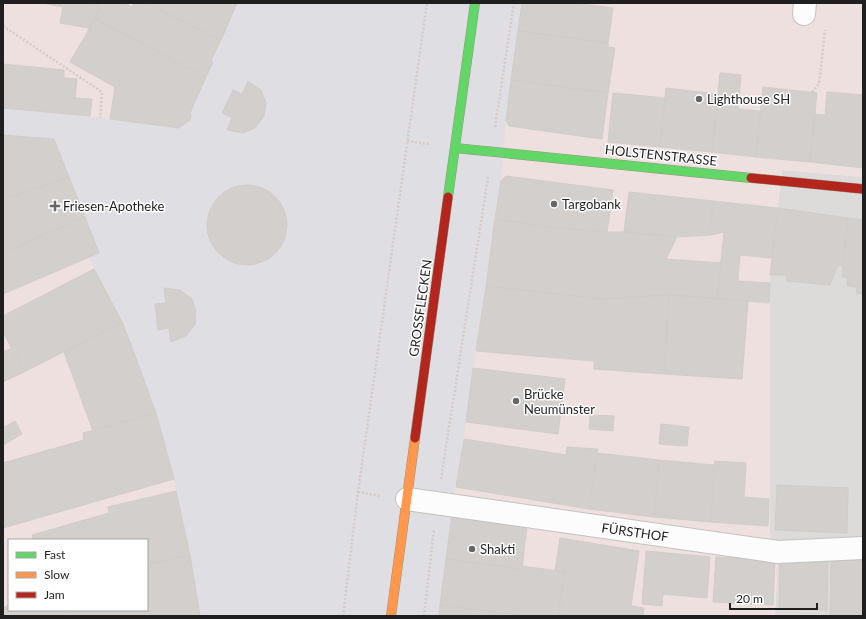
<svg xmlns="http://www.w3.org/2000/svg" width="866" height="619" font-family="Lato,sans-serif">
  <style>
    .residential { fill: #dcdbd9 }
    .commercial { fill: #eee0de; fill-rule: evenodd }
    .plaza { fill: #dfdee2; fill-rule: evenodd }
    .building { fill: #d2cfcc; stroke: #d0ccc9 }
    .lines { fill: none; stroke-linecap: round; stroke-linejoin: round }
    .street-casing { stroke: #c3c2c0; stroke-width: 24 }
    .fast-casing { stroke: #949581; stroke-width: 10 }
    .slow-casing { stroke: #949581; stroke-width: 10 }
    .jam-casing { stroke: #949581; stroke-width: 10 }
    .path { stroke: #d6cac8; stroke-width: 2.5; stroke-dasharray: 2 2; stroke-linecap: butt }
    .street { stroke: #fcfcfc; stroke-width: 22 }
    .fast { stroke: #63d668; stroke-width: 9 }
    .slow { stroke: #ff974d; stroke-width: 9 }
    .jam { stroke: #b3261e; stroke-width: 9 }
    .poi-dot { fill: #676665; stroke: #fff; stroke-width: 1.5 }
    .labels { text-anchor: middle; stroke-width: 3; stroke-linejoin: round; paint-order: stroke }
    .poi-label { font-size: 13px; fill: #1f1f1f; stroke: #fff; text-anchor: start }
    .street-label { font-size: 13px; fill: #1f1f1f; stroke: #fff }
  </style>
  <rect width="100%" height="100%" fill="#edebe8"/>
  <polygon class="residential" points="782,170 863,177 863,616 775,616 778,552 770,536 770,275"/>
  <path class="commercial" d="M3,3H863V177L782,170L770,275V536L778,552L775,616H3ZM9,540H147V610H9Z"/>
  <path class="plaza" d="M237,3H522L506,121L501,181L495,219L473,368L466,422L453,505L439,616H200L190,555L174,479L156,413L130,342L122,322L94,269L90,258L99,253L54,139L3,135V108L100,118L179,128L190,120L191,116L190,113L206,77L212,61L211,60ZM249,81L261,90L266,103L264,116L243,133L227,130L232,118L222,113L233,90L242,94ZM254,184L274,194L286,211L288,232L279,251L262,264L242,266L222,258L209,240L206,219L215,201L232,188ZM164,288L180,290L192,299L196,311L195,324L186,336L171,342L169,328L155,304L166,303Z"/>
  <g class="building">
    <polygon points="42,3 97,3 96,6 100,9 89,28 60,23 63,7"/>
    <polygon points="97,3 123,3 132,7 134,3 146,3 221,40 211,60 213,62 206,77 95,19 100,9 96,6"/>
    <polygon points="146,3 237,3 221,40"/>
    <polygon points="522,3 574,3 613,8 608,43 518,31"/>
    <polygon points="95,19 206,77 190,113 191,116 190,120 179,128 110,119 115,87 70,62"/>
    <polygon points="518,31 608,43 608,47 615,48 608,93 511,80"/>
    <polygon points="3,64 64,70 64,78 77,79 75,98 92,99 90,116 3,108"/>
    <polygon points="720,73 741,75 738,109 760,111 756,157 712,152"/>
    <polygon points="511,80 608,93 602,139 509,126 506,121"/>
    <polygon points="248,81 261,90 266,103 264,116 255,128 243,133 227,130 232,118 222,113 233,90 242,94"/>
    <polygon points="763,87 817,93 810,162 756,157"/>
    <polygon points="666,88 718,94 712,152 660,147"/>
    <polygon points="827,92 863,95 863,168 810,162 815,114 825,115"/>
    <polygon points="613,93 665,98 660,147 608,142"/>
    <polygon points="3,135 54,139 69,177 3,200"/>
    <polygon points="506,176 613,190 607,232 557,228 495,219 501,181"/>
    <polygon points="69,177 85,217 3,253 3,200"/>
    <circle cx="247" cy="225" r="40"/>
    <polygon points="629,192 713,201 710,235 677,237 624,232"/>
    <polygon points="713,201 778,208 772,258 740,255 738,281 770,283 769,303 717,298 724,232 710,235"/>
    <polygon points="778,208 848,218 844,266 838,265 830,285 787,281 787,275 770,275"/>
    <polygon points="85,217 99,253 3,294 3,253"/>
    <polygon points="848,218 863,220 863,294 856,293 857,287 847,286 848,278 842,277"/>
    <polygon points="495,219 557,228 607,232 624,232 677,237 666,259 721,263 717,298 669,295 602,299 486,286"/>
    <polygon points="94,269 122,322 24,372 3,332 3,316"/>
    <polygon points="486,286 602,299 669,295 664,374 594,369 594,361 476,351"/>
    <polygon points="164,288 180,290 192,299 196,311 195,324 186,336 171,342 169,328 158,330 155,304 166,303"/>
    <polygon points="669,295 748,301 742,379 664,374"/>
    <polygon points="122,322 130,342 156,413 93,431 64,352"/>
    <polygon points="12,348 24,372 3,382 3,352"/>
    <polygon points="473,368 565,379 558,434 466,422"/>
    <polygon points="156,413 174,479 3,528 3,463 84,440 83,433"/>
    <polygon points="590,415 614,416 613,431 589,429"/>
    <polygon points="15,421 22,434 3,445 3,428"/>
    <polygon points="661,424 689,427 687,446 659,444"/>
    <polygon points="464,439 566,455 567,447 598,449 589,509 456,487"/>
    <polygon points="597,453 659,460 654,517 589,509"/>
    <polygon points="659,460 714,465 711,522 654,517"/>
    <polygon points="715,461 746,463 744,497 769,499 768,526 711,522"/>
    <polygon points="777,485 848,488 847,533 775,530"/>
    <polygon points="176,491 190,555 147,564 147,540 33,540 32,535 109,513 108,507"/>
    <polygon points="452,515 527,525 522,569 446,559"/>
    <polygon points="560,538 639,551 631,606 644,608 643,616 569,616 558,614 565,572 555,571"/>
    <polygon points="646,551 710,557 707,598 663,594 662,606 642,604"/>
    <polygon points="190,555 200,616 70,616 69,610 147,610 147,564"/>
    <polygon points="716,557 775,560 773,605 713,602"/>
    <polygon points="831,557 863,558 863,616 830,616"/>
    <polygon points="446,559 522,569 522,566 565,572 558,616 526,616 440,605"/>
    <polygon points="780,559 828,560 827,610 779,609"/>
    <polygon points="9,605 9,610 69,610 70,616 3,616 3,608"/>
    <polygon points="440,605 526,616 439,616"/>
  </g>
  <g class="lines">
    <defs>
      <g id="street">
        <polyline points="804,14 805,3"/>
        <polyline points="407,499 778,552 863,548"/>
      </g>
      <g id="fast">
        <polyline points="455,148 751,178"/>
        <polyline points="448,197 475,3"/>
      </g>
      <polyline id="slow" points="391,616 415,438"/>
      <g id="jam">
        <polyline points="751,178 863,189"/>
        <polyline points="415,438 448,197"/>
      </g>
    </defs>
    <use href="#street" class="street-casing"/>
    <use href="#fast" class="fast-casing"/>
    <use href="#slow" class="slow-casing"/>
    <use href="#jam" class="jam-casing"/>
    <g class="path">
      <polyline points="3,26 102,92 100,118"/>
      <polyline points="812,92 819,84 825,30"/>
      <polyline points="495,127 514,3"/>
      <polyline points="407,141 429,144"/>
      <polyline points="441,479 488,177"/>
      <polyline points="358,492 381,496"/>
      <polyline points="343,616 358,492 427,3"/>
      <polyline points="424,616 434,529"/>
    </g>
    <use href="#street" class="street"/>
    <use href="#fast" class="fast"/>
    <use href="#slow" class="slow"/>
    <use href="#jam" class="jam"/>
  </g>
  <g class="poi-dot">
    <circle cx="699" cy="99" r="4"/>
    <circle cx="554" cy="204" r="4"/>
    <path d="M53 200h4v4h4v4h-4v4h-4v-4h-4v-4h4z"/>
    <circle cx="516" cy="401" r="4"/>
    <circle cx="472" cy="549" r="4"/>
  </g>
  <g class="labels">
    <g class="poi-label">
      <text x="707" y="104">Lighthouse SH</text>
      <text x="562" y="209">Targobank</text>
      <text x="63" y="211">Friesen-Apotheke</text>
      <text x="524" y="399">Brücke<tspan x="524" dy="15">Neumünster</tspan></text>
      <text x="480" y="554">Shakti</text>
    </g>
    <g class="street-label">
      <text transform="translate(661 155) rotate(6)" y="5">HOLSTENSTRASSE</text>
      <text transform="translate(420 308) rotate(-82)" y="5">GROSSFLECKEN</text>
      <text transform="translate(635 532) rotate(8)" y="5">FÜRSTHOF</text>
    </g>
  </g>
  <rect width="866" height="619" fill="none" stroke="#1f1f1f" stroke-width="8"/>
  <rect x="8" y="539" width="140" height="72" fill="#ffffff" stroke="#a5a5a5"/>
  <rect x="16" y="552" width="20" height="6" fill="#63d668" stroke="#a5a5a5"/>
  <text x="44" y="559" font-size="12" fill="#1f1f1f">Fast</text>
  <rect x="16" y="572" width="20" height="6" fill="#ff974d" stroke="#a5a5a5"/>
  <text x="44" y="579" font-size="12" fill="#1f1f1f">Slow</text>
  <rect x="16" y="592" width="20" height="6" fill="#b3261e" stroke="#a5a5a5"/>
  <text x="44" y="599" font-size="12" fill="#1f1f1f">Jam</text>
  <path d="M730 603v6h87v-6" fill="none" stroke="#1f1f1f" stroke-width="2"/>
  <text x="736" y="603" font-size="12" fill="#1f1f1f" stroke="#ffffff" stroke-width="3" paint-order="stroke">20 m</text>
</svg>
